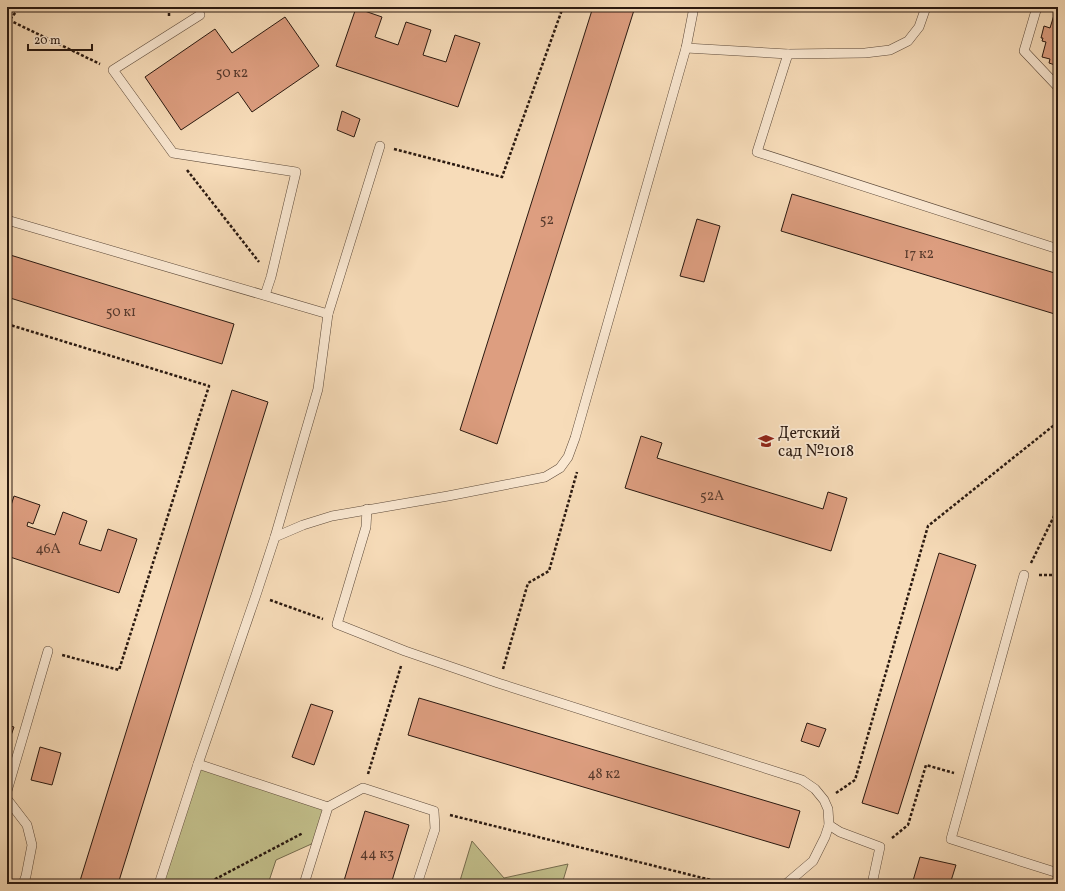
<svg xmlns="http://www.w3.org/2000/svg" width="1065" height="891" font-family="Vollkorn,serif">
  <style>
    .green { fill: #c2bf8b; stroke: #766c4e }
    .building { fill: #dd9e80; stroke: #2a1910 }
    .lines { fill: none; stroke-linecap: round; stroke-linejoin: round }
    .service-casing { stroke: #5d4a3a; stroke-width: 10 }
    .path { stroke: #2a1910; stroke-width: 2.5; stroke-dasharray: 3 2; stroke-linecap: butt }
    .service { stroke: #fae8d2; stroke-width: 9 }
    .labels { text-anchor: middle; stroke-width: 3.5; stroke-linejoin: round; paint-order: stroke }
    .number-label { font-size: 14px; fill: #573a2c }
    .poi-label { font-size: 16px; fill: #2a1910; stroke: #fae8d2; text-anchor: start }
  </style>
  <rect width="100%" height="100%" fill="#f7dcb9"/>
  <filter id="stains"><feTurbulence type="fractalNoise" baseFrequency=".005" numOctaves="4"/><feColorMatrix values="0 0 0 0 .2 0 0 0 0 .09 0 0 0 0 .02 0 0 0 .5 -.17"/></filter>
  <radialGradient id="worn" r=".72"><stop offset=".6" stop-color="#630" stop-opacity="0"/><stop offset="1" stop-color="#630" stop-opacity=".3"/></radialGradient>
  <g class="green">
    <polygon points="198,764 328,807 318,841 276,860 268,884 159,884"/>
    <polygon points="472,841 504,878 568,864 562,884 459,884"/>
  </g>
  <g class="building">
    <polygon points="593,7 635,7 497,444 460,430"/>
    <polygon points="356,8 382,17 375,37 398,45 406,22 431,30 423,55 446,62 455,35 480,43 458,107 336,66"/>
    <polygon points="1054,15 1058,16 1058,66 1049,63 1050,59 1042,57 1046,42 1042,41 1043,38 1041,38 1044,26 1050,28"/>
    <polygon points="285,17 319,66 252,112 238,92 181,130 145,77 215,29 232,53"/>
    <polygon points="342,111 360,119 354,137 337,130"/>
    <polygon points="792,194 1058,274 1058,315 781,231"/>
    <polygon points="697,219 720,226 704,282 680,276"/>
    <polygon points="7,254 234,324 222,364 7,297"/>
    <polygon points="232,390 268,402 118,884 79,884"/>
    <polygon points="641,436 662,443 657,458 823,509 828,492 847,498 831,551 625,488"/>
    <polygon points="14,496 40,505 33,524 28,522 27,526 55,535 63,512 87,521 79,544 101,551 108,529 137,539 119,593 7,556 7,518"/>
    <polygon points="939,553 976,565 898,814 862,803"/>
    <polygon points="419,698 800,811 789,848 408,735"/>
    <polygon points="311,704 333,711 314,765 292,757"/>
    <polygon points="807,723 826,729 819,747 801,741"/>
    <polygon points="7,725 14,727 8,744 7,744"/>
    <polygon points="40,747 61,753 52,785 31,780"/>
    <polygon points="365,811 409,825 391,884 343,884"/>
    <polygon points="920,857 956,865 950,884 912,884"/>
  </g>
  <g class="lines">
    <defs>
      <g id="service">
        <polyline points="1037,7 1024,51 1058,87"/>
        <polyline points="200,15 113,70 173,153 296,172 271,277 265,295"/>
        <polyline points="686,48 694,7"/>
        <polyline points="788,54 757,152 1058,249"/>
        <polyline points="7,220 328,314 318,389 275,537"/>
        <polyline points="328,314 380,146"/>
        <polyline points="367,509 366,527 337,624 405,651 498,683 802,780 815,789 824,800 828,809 829,825 825,837 813,861 786,884"/>
        <polyline points="1024,575 951,839 1058,873"/>
        <polyline points="198,764 328,807"/>
        <polyline points="7,791 48,651"/>
        <polyline points="7,799 27,825 32,845 26,876 23,884"/>
        <polyline points="829,825 840,832 880,847 872,884"/>
        <polyline points="159,884 198,764 256,595 275,537 303,525 332,516 448,496 545,477 560,468 568,457 575,438 686,48 788,54 865,53 890,50 908,41 919,27 926,7"/>
        <polyline points="304,884 328,807 363,788 434,811 435,829 417,884"/>
      </g>
    </defs>
    <use href="#service" class="service-casing"/>
    <g class="path">
      <polyline points="169,16 169,7"/>
      <polyline points="9,20 100,64"/>
      <polyline points="7,23 20,7"/>
      <polyline points="394,149 502,177 563,7"/>
      <polyline points="187,170 259,262"/>
      <polyline points="7,324 209,386 119,670 62,655"/>
      <polyline points="1031,563 1058,508"/>
      <polyline points="1039,575 1058,575"/>
      <polyline points="270,600 323,619"/>
      <polyline points="503,669 528,583 549,571 577,472"/>
      <polyline points="368,774 401,666"/>
      <polyline points="836,793 855,780 928,526 1058,422"/>
      <polyline points="450,815 727,884"/>
      <polyline points="892,838 908,825 926,765 954,773"/>
      <polyline points="41,881 52,884"/>
      <polyline points="206,884 303,833"/>
    </g>
    <use href="#service" class="service"/>
  </g>
  <defs>
    <symbol id="school-bare" viewBox="-9 -9 18 18"><path d="M0-5L7-2L0 1L-7-2ZM-4 1L0 2.5L4 1V4Q0 6-4 4Z" fill="#8f2418" stroke="#fae8d2" stroke-width="2.5" paint-order="stroke"/></symbol>
  </defs>
  <g fill-rule="evenodd">
    <use href="#school-bare" x="755" y="430" width="22" height="22"/>
  </g>
  <g class="labels">
    <g class="number-label">
      <text x="232" y="77">50 к2</text>
      <text x="547" y="224">52</text>
      <text x="919" y="258">17 к2</text>
      <text x="121" y="316">50 к1</text>
      <text x="712" y="500">52А</text>
      <text x="48" y="553">46А</text>
      <text x="604" y="778">48 к2</text>
      <text x="377" y="858">44 к3</text>
    </g>
    <g class="poi-label">
      <text x="778" y="438">Детский<tspan x="778" dy="18">сад №1018</tspan></text>
    </g>
  </g>
  <rect width="1065" height="891" fill="none" stroke="#f7dcb9" stroke-width="24"/>
  <rect x="8" y="8" width="1049" height="875" fill="none" stroke="#2a1910" stroke-width="2"/>
  <rect x="12" y="12" width="1041" height="867" fill="none" stroke="#2a1910"/>
  <path d="M28 44v6h64v-6" fill="none" stroke="#2a1910" stroke-width="2"/>
  <text x="34" y="44" font-size="12" fill="#2a1910" stroke="#fae8d2" stroke-width="3" paint-order="stroke">20 m</text>
  <rect width="100%" height="100%" filter="url(#stains)"/>
  <rect width="100%" height="100%" fill="url(#worn)"/>
</svg>
